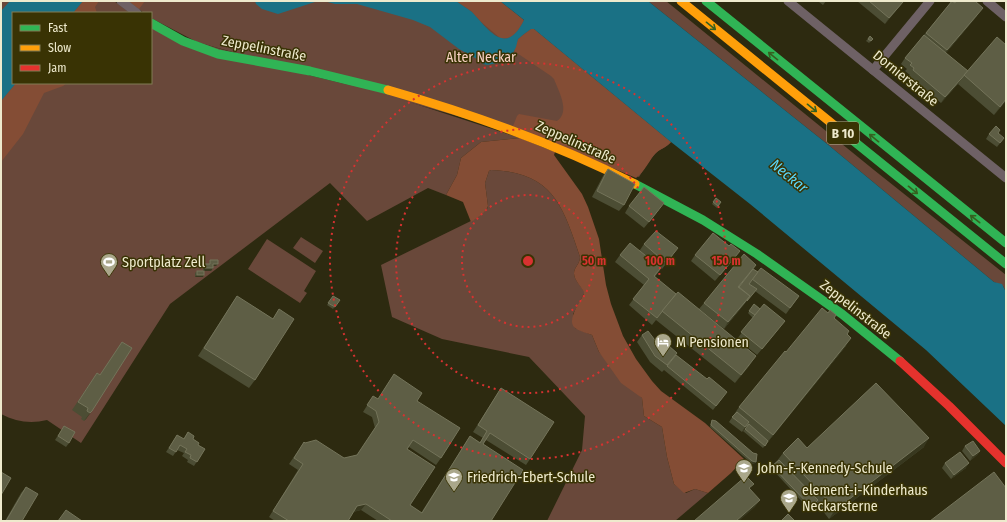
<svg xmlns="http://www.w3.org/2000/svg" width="1007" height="522" font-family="'Fira Sans Condensed',sans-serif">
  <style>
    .green { fill: #69483a }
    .forest { fill: #844d35 }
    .water { fill: #1a7185 }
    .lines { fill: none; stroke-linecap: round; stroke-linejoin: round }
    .street { stroke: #6e6165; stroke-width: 9 }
    .fast { stroke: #30b455; stroke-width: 9 }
    .slow { stroke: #ff9f0a; stroke-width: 9 }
    .jam { stroke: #e5322d; stroke-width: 9 }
    .wall { fill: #4c4d34 }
    .shaded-wall { fill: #38381f }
    .building { fill: #5e5e45; stroke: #74745a }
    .oneway { stroke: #366020 }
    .ring { fill: none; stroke: #d73230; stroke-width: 2; stroke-dasharray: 2 4 }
    .labels { text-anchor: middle; stroke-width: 3; stroke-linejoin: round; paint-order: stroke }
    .shield { fill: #393304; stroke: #b8b391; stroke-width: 1 }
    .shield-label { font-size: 13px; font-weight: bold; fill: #eeeacd }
    .street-label { font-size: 14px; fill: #eeeacd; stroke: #393304 }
    .park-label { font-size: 14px; fill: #f9d2c4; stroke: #393304 }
    .poi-label { font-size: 14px; fill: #eeeacd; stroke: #393304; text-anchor: start }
    .water-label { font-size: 15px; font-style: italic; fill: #59d7fb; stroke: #393304 }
    .centre { fill: #d73230; stroke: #393304; stroke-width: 2 }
    .ring-label { font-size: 12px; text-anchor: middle; font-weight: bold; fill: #d73230; stroke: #393304; stroke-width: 3; stroke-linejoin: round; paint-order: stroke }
  </style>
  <rect width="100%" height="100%" fill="#2d2a10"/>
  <g class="green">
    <path d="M1,1H114L130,13H13V83H151V28L308,75L382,93L520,138L481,142L461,158L457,175L446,195L428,188L367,221L330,183L170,304L81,443L47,420C31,424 16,422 1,414Z"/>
    <path d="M128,1H500L671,142C666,148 661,148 656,153C649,160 644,169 639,177L559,145L197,42L151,18V13H144Z"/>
    <polygon points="648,1 666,1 874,170 1006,275 1006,292 1003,286 994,282 826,143"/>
    <path d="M491,170C553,172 563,206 580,257C580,262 577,265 575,269C571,277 580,285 585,292L573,314L575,328L592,335L599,352L642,398L644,416L662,427L667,457L674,484L686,493L695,489L708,493L675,521H547L582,450L585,416L529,357L442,339L392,317L381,265L477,218L487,209L488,206L485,183L489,171Z"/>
    <polygon points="301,237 323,251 315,263 293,248"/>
    <polygon points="267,239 316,271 304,291 307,293 300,303 248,269"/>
  </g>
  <g class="forest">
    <polygon points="83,1 99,1 95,7 97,13 73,13"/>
    <polygon points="128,1 145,1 139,9"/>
    <path d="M456,1H500L524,20C519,30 513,41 500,38L480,21L471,11Z"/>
    <path d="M531,29H534L671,142C666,148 659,149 654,155C648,163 644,172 636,178L513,126L517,116L519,114L557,121C571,112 558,90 554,79L551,76L514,51L518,39Z"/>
    <polygon points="16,83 67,83 63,86 44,93 23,134 1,162 1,101"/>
    <path d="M520,138L555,152L554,155L582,194L588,207L599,239L606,285L611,304L623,336L636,359L652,381L661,391L705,423L744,459L731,473L708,493L695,489L684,493L674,484L667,457L662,427L644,416L642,398L621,383L599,352L592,335C587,333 578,331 574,327C567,320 580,301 584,294V292C580,285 571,277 575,269C577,265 580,262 580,257C563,206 553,172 491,170L489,171L485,183L488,206C486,213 477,218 471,222L463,202L446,195L457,175L461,158L481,142Z"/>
  </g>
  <g class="water">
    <polygon points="10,1 83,1 73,13 13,13 13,83 16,83 1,101 1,11"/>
    <path d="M255,1H456C461,5 467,8 472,12C489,30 506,57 524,20L500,1H648L826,143L994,282L1002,284L1006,292V426L926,350L750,204L671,142L534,29H531L524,34L518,39L516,47L512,55L497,63L487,65L483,64L477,59L459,49L430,27L413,20L357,4H335L324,1H318L278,14L262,9L256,4Z"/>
  </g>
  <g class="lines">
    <g class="street">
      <polyline points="121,1 137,13"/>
      <polyline points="788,1 1006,178"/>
      <polyline points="987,1 1006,17"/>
      <polyline points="873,70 930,1"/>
    </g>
    <g class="fast">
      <polyline points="706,1 1006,243"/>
      <polyline points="151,23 183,41 218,54 310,71 388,90"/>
      <polyline points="835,126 1006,264"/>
      <polyline points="635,184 703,220 757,254 842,314 900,361"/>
    </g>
    <g class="slow">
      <polyline points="681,1 835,126"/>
      <path d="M388,90C472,114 556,144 635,184"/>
    </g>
    <polyline class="jam" points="900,361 949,406 1006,463"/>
  </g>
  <g class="wall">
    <polygon points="820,1 826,1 823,5 819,2"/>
    <polygon points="857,1 904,1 885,24"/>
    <polygon points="952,1 977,16 946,53 968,71 1006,101 994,115 958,84 941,103 909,76 910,75 905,71 907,69 901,64 905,58"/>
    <polygon points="870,36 873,39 869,43 866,41"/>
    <polygon points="989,134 1004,138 997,147 986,139"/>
    <polygon points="608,169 624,205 619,211 592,197 603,176"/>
    <polygon points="716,198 721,202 717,208 712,204"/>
    <polygon points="629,206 659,210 644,228 625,213"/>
    <polygon points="644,244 673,255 662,269 661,268 655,277 750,365 735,383 656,320 652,325 629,305 644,285 615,262 620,255 640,250"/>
    <polygon points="729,246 740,251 715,281 691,261 695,255"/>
    <polygon points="210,260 216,266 213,266 213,268 211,271 203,271 203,266 205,264 209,264 209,262"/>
    <polygon points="753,269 799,296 786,314 755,291 724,329 699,309 704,303"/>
    <polygon points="197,271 203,277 195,277 195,273"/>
    <polygon points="237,296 273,319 279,309 255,380 249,388 198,356"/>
    <polygon points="333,296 340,300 333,309 327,305"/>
    <polygon points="754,304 760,309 785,321 780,327 757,355 737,339 753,318 748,313"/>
    <polygon points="834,318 847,334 846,346 763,448 743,431 747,427 746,426 742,432 729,422 739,407 786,352"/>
    <polygon points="642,335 664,352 676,355 724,396 713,410 664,370 662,372 650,362 637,342"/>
    <polygon points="122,342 132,348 86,419 84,421 81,419 82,417 72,410 97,373 100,375"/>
    <polygon points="394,374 417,401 441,458 436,465 409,447 407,449 410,505 421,513 470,436 480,442 483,438 473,432 501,388 530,459 526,465 486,440 483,444 491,521 378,521 361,510 353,512 348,521 275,521 269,517 298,470 289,464 304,442 344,458 357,455 375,428 372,417 363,412 373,396 378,399"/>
    <polygon points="712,420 753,453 754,464 751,463 710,427 711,422"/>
    <polygon points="64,426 69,443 66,447 55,440"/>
    <polygon points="188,432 198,445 205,449 194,466 187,462 188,460 182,456 184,453 177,450 173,456 166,452 177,435 183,439"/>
    <polygon points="965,446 980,451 977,455 970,461 962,451"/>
    <polygon points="924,447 829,519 816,502 809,509 771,468 777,461 783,453 807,448"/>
    <polygon points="945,463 966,468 951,479 942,468"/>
    <polygon points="26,487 22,521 5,521 21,493"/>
  </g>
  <g class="shaded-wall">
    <polygon points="903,2 898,8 885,24 889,18"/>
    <polygon points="983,8 977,16 941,59 947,50"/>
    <polygon points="962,78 958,84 941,103 945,97"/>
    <polygon points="1006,99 1006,101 994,115"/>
    <polygon points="213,264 218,264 216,266 211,266"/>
    <polygon points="205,268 213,268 211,271 203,271"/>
    <polygon points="197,275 204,275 203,277 195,277"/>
    <polygon points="750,296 745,302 724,329 728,322"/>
    <polygon points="851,338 846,346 763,448 773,435"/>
    <polygon points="756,356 750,365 735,383 741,375"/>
    <polygon points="92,411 86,419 84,421 90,413"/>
    <polygon points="929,438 924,447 829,519 835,510"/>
    <polygon points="980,451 977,455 970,461 973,456"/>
    <polygon points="752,461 756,462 754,464 751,463"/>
    <polygon points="969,463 966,468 951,479 954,475"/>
    <polygon points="760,500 755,507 739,521 736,521"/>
    <polygon points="366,504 361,510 353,512 357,506"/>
  </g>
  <g class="building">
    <polygon points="869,1 901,1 903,2 889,18"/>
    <polygon points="952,1 955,3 956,1 975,1 983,8 947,50 926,33"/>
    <polygon points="924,35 968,71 945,97 913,70 914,68 910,65 912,63 905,58"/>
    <polygon points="870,36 873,39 871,41 868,39"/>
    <polygon points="997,37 1006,45 1006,99 1000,107 964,75"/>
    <polygon points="996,126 1000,130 998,133 1004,138 1000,143 989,134"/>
    <polygon points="608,169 635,184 624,205 597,191"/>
    <polygon points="644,187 664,203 649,222 629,206"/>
    <polygon points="716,198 721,202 718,206 713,202"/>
    <polygon points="656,231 678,248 666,263 644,244"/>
    <polygon points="713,233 729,246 731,244 740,251 720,275 695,255"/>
    <polygon points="630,243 661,268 654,276 676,294 657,318 633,299 649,279 620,255"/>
    <polygon points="744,254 756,265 738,287 750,296 728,322 704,303"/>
    <polygon points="210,260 218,260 218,264 213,264 213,268 205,268 205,264 210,264"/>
    <polygon points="761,268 799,296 790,308 752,279"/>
    <polygon points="753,269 758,272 749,284 757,289 747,301 747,300 750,296 739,287"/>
    <rect x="197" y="271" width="7" height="4"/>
    <polygon points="678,292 756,356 741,375 662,311"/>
    <polygon points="237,296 273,319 279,309 294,319 255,380 204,348"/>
    <polygon points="333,296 340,300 335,307 328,303"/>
    <polygon points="754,304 760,309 755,315 749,311"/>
    <polygon points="764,304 785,321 762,349 741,332"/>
    <polygon points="822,308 828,313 830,310 836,315 834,318 849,331 847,334 851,338 773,435 739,407 785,351 786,352"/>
    <polygon points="648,331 664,352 669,346 677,353 667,365 655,356 642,335"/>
    <polygon points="122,342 132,348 92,411 90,413 87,411 88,408 78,402 97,373 100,375"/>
    <polygon points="676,355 707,379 709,377 727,392 716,406 667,366"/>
    <polygon points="394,374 422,393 417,401 460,428 441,458 413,440 407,449 435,467 410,505 422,513 470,436 480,443 487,431 478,425 501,388 554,422 530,459 490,433 483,444 523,470 491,521 392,521 366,504 357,506 348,521 289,521 273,511 303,464 294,458 304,442 305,443 316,440 344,458 357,455 379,422 376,411 367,405 373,396 378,399"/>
    <polygon points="876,383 929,438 835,510 823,495 783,453 798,438 807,448"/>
    <polygon points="737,412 749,422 745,427 732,417"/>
    <polygon points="712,420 716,421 753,453 757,454 756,462 752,461 711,425"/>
    <polygon points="749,424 768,441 765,446 745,429"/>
    <polygon points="64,426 75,432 69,443 58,436"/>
    <polygon points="188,432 194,436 193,439 199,443 198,445 205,449 197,462 190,458 191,455 185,452 187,449 180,445 176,452 169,448 177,435 184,439"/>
    <polygon points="973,441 980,451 973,456 965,446"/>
    <polygon points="960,452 969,463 954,475 945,463"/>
    <polygon points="779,460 818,500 811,507 772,466"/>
    <polygon points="1,472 11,478 1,495"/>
    <polygon points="994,472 1006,488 1006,521 930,521"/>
    <polygon points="746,476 754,484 749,488 760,500 736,521 694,521"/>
    <polygon points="26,487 38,494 22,521 6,521"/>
    <polygon points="66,510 82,521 58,521"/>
    <polygon points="788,514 795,521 781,521"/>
  </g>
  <defs><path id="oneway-shaft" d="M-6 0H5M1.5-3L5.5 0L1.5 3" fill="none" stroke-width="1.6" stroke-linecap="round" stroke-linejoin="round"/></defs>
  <g class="oneway">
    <use href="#oneway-shaft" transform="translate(711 26) rotate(39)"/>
    <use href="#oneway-shaft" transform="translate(773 56) rotate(-141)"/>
    <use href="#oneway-shaft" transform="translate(812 108) rotate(39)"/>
    <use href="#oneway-shaft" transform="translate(874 138) rotate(-141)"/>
    <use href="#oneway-shaft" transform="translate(913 190) rotate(39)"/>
    <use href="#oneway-shaft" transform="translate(975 219) rotate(-142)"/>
  </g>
  <g class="ring">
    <circle cx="528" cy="261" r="66"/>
    <circle cx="528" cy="261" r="132"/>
    <circle cx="528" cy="261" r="198"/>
  </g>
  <defs>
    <symbol id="stadium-pin" viewBox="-11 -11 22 30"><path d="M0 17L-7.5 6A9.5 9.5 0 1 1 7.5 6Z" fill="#aaa78b" stroke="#393304"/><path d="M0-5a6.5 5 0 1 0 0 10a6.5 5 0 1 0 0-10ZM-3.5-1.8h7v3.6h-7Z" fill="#fff"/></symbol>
    <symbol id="hotel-pin" viewBox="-11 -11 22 30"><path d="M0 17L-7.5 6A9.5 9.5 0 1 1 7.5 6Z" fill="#aaa78b" stroke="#393304"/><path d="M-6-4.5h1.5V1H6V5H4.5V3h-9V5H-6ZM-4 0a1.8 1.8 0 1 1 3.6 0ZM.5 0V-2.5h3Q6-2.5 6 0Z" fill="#fff"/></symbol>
    <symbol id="school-pin" viewBox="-11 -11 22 30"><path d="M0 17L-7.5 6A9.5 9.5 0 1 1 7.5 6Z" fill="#aaa78b" stroke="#393304"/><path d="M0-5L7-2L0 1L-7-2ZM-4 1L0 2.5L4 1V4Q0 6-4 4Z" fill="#fff"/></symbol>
  </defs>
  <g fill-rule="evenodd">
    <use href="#stadium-pin" x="99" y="252" width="20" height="27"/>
    <use href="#hotel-pin" x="653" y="332" width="20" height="27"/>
    <use href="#school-pin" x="734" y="458" width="20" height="27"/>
    <use href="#school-pin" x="444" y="467" width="20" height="27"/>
    <use href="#school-pin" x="779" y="488" width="20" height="27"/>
  </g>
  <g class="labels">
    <rect class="shield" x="827" y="122" width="32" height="22" rx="3"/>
    <g class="shield-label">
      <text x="843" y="138">B 10</text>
    </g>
    <g class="street-label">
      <text transform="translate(264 48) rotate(11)" y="5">Zeppelinstraße</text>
      <text transform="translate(906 78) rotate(39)" y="5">Dornierstraße</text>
      <text transform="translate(576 142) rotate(24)" y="5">Zeppelinstraße</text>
      <text transform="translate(856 309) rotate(38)" y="5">Zeppelinstraße</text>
    </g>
    <g class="park-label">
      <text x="481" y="62">Alter Neckar</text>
    </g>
    <g class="poi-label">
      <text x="122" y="267">Sportplatz Zell</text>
      <text x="676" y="347">M Pensionen</text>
      <text x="757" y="473">John-F.-Kennedy-Schule</text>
      <text x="467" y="482">Friedrich-Ebert-Schule</text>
      <text x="802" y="495">element-i-Kinderhaus<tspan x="802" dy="16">Neckarsterne</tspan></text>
    </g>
    <g class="water-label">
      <text transform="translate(789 176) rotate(39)" y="5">Neckar</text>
    </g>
  </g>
  <circle cx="528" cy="261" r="6" class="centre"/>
  <g class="ring-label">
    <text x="594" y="265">50 m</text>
    <text x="660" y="265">100 m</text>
    <text x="726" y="265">150 m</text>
  </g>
  <rect width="1007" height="522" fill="none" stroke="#eeeacd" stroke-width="4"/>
  <rect x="12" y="12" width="140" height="72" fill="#393304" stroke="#817c54"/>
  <rect x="20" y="25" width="20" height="6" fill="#30b455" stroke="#817c54"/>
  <text x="48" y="32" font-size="12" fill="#eeeacd">Fast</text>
  <rect x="20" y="45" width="20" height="6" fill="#ff9f0a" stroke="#817c54"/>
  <text x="48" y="52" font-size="12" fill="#eeeacd">Slow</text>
  <rect x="20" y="65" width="20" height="6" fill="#e5322d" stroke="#817c54"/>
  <text x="48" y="72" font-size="12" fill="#eeeacd">Jam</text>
</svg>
